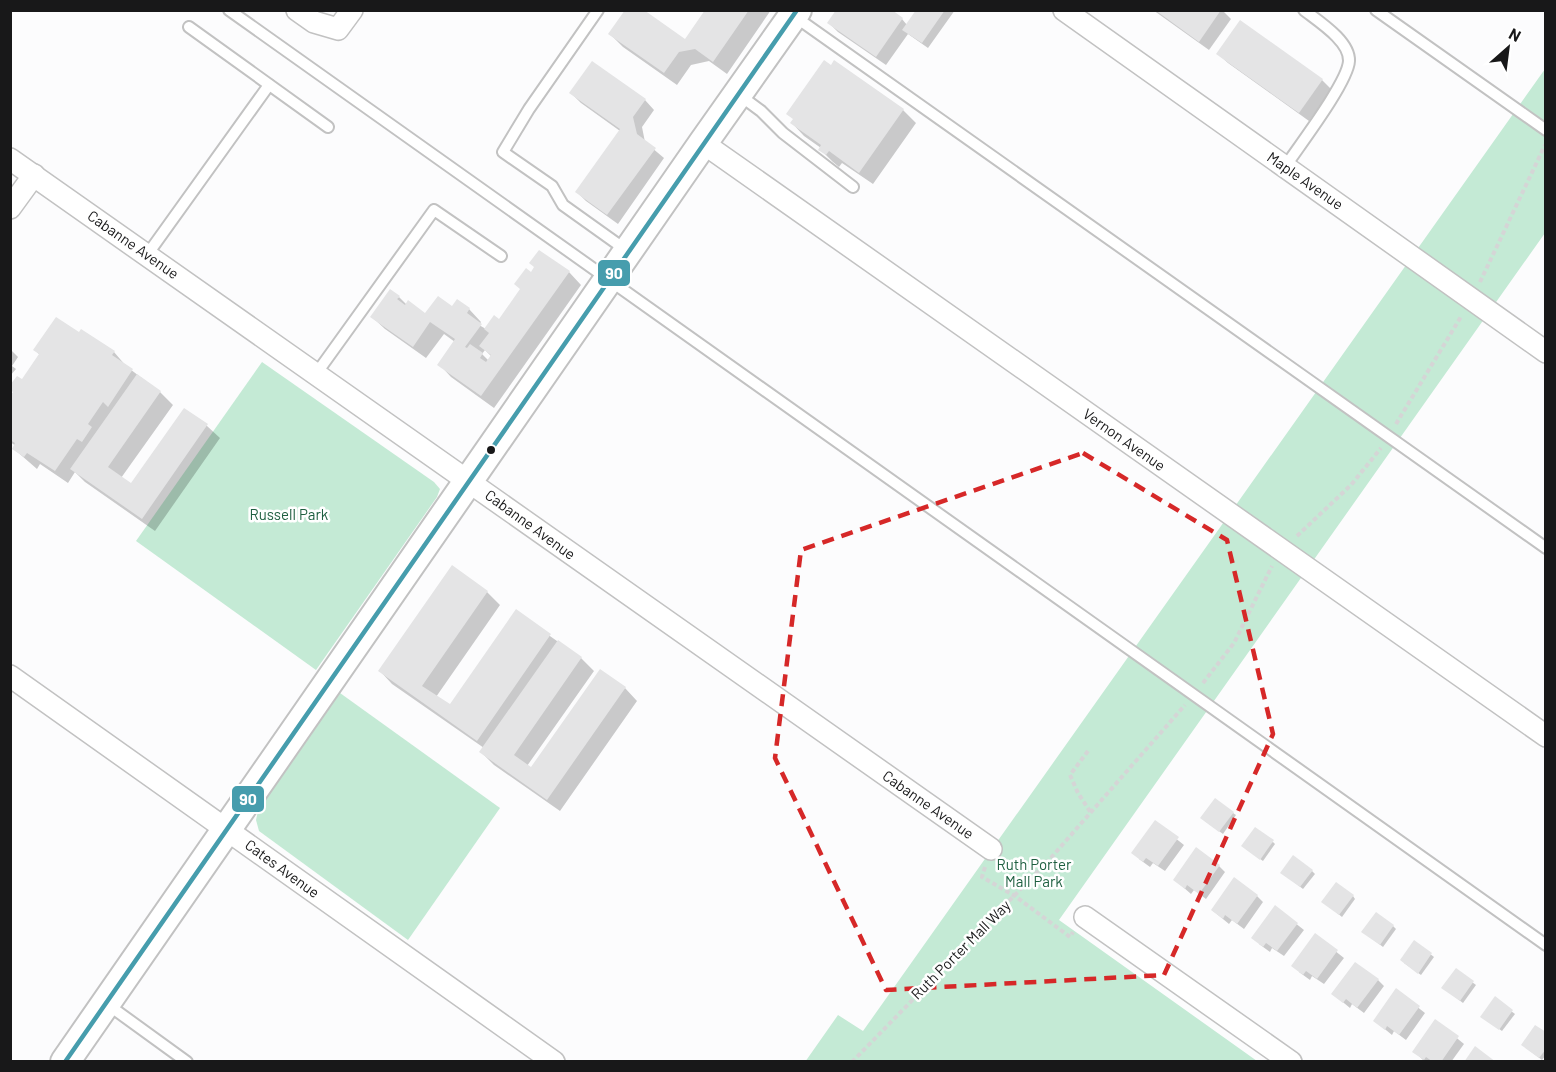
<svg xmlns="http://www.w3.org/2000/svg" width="1556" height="1072" font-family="Barlow,sans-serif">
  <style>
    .green { fill: #c4ead5 }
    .shadow { fill: #0003; fill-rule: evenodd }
    .building { fill: #e4e4e5 }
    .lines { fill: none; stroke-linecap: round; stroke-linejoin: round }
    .lane-casing { stroke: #c2c2c2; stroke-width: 14 }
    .street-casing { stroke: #c2c2c2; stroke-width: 24 }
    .secondary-casing { stroke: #c2c2c2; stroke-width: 32 }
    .path { stroke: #d5d5d6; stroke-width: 4; stroke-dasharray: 4.5 3; stroke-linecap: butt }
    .lane { stroke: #fff; stroke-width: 10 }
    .street { stroke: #fff; stroke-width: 21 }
    .secondary { stroke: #fff; stroke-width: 28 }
    .bus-1-casing { stroke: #fff; stroke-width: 9 }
    .bus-1 { stroke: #469dad; stroke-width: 4.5 }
    .marked { fill: none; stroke: #d62828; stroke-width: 4.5; stroke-dasharray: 12 8; stroke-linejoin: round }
    .bus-dot { fill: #181819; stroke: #fff; stroke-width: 2 }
    .labels { text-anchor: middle; stroke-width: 5; stroke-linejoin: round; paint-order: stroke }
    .street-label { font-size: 15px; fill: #181819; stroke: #fff }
    .park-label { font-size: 15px; fill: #1e5f40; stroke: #fff }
    .line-badge { stroke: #fff; stroke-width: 2 }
    .badge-label { font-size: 16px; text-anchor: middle; font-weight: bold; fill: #fff }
  </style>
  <rect width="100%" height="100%" fill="#fcfcfd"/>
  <g class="green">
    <polygon points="1545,69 1545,233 1059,920 1257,1061 805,1062 838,1015 863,1031"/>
    <polygon points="262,362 434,482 440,489 437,497 316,670 136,541"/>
    <polygon points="340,693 500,808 408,940 259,831 256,820 258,811"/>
  </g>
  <g class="shadow">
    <polygon points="706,10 771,10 727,74 709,61 691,65 677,85 623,47 610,34 685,41"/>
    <polygon points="917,10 955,10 928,48 908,34 886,65 838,32 829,23 902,19 907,25"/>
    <polygon points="1153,10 1222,10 1231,19 1209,50"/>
    <polygon points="1218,54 1322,80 1332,90 1309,121 1228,63"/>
    <polygon points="834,62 903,110 916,123 873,184 842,163 839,167 833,162 820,149 821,148 804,136 792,123"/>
    <polygon points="571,93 645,100 654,110 642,127 645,142 664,158 618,224 586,201 577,192 620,131 581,103"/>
    <path d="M536,268L569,272L581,285L494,408L451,377L439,364L455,342L444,334L426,358L385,329L372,317L399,297L407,305L426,315L452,308L469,309L481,322L479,325L486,329L499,321ZM485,350L492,357L489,361L482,354Z"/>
    <polygon points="79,334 114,352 126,366 160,392 173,405 121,478 132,486 185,410 207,426 220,438 155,531 85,482 75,472 68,483 40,464 37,469 14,449 16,446 10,442 10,399 40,355 35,350"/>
    <polygon points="10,349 18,357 12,366 16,369 10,376"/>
    <polygon points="452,567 487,592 500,605 436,697 450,706 516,612 581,658 594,671 527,766 531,769 625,688 637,701 560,811 494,765 481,752 484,748 392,684 380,671"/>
    <polygon points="1233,813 1236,815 1223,834 1205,821"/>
    <polygon points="1155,822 1184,845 1165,871 1153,863 1150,867 1139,859"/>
    <polygon points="1273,842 1275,844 1263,861 1246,849"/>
    <polygon points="1219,866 1225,872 1206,899 1194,890 1191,894 1175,880"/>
    <polygon points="1312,871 1315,874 1303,889 1285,875"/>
    <polygon points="1257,896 1263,902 1244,929 1232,920 1229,924 1212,910"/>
    <polygon points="1353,896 1355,899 1342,917 1326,904"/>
    <polygon points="1275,907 1304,930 1284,956 1272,948 1270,952 1259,944"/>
    <polygon points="1393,926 1396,929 1383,947 1366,934"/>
    <polygon points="1315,935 1344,958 1324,984 1312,976 1310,980 1299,972"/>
    <polygon points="1415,942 1434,957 1421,975 1404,963"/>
    <polygon points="1456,970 1476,985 1463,1003 1446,990"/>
    <polygon points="1378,980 1384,986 1364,1013 1352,1004 1350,1008 1333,994"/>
    <polygon points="1397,991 1425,1013 1406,1040 1394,1031 1392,1035 1375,1021"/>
    <polygon points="1495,999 1515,1014 1502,1031 1485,1019"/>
    <polygon points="1436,1021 1464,1044 1451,1062 1425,1062 1414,1051"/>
    <polygon points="1546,1034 1546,1055 1542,1060 1525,1047"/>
  </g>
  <g class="building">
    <polygon points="625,10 644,10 685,39 705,10 749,10 713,62 695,49 679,52 664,73 608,34"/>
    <polygon points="836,10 892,10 903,18 876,57 827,23"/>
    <polygon points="916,10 945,10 922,43 902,30"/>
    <polygon points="1155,10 1221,10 1199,42"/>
    <polygon points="1240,20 1323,79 1299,113 1216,54"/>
    <polygon points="824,60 831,65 834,60 904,109 859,173 829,151 826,155 818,150 821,145 790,123 793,119 786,114"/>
    <polygon points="592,61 646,99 633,117 637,134 656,148 607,215 575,192 620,129 569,93"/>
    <polygon points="539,250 570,271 481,396 437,365 455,339 430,322 413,347 370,317 390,289 400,296 397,299 405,305 408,300 425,313 438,296 452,306 457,299 470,308 467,313 482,324 465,347 467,348 470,344 483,353 480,358 486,362 491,355 479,346 489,333 484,329 494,315 499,319 520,289 514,284 526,268 531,272 534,267 529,263"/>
    <polygon points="56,317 79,332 81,329 115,351 112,355 133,369 108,407 103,402 88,424 92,427 82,442 77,439 55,471 27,453 24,457 12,449 15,443 10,440 10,396 13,392 10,390 10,385 17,376 22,379 39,354 33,350"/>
    <polygon points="137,374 161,391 108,467 131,483 184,408 208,424 142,519 70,469"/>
    <polygon points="452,565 488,591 422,686 450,704 516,609 551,634 477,741 378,671"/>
    <polygon points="558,640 582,657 514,755 531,767 600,669 626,687 547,800 479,752"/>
    <polygon points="1215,798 1234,812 1219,832 1200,818"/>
    <polygon points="1155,820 1179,837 1158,866 1146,858 1143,862 1131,853"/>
    <polygon points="1255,827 1274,840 1260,860 1241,846"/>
    <polygon points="1196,847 1220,865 1199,894 1187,885 1185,889 1173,880"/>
    <polygon points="1293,855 1313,870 1300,887 1280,873"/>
    <polygon points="1234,877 1258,895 1237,924 1225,915 1223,919 1211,910"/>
    <polygon points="1336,882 1354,895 1339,915 1321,902"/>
    <polygon points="1275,905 1298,923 1277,951 1266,943 1263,947 1251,938"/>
    <polygon points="1376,912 1394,925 1380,945 1361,932"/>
    <polygon points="1315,933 1338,950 1317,979 1306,971 1303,975 1291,966"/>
    <polygon points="1414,940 1432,953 1418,974 1400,960"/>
    <polygon points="1355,962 1379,979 1357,1008 1346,999 1343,1003 1331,994"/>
    <polygon points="1456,968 1474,981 1460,1001 1441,988"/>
    <polygon points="1396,988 1420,1006 1399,1035 1387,1026 1385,1030 1373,1021"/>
    <polygon points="1495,996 1513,1010 1499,1030 1480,1017"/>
    <polygon points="1435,1019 1459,1036 1441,1062 1433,1062 1426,1057 1424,1060 1412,1052"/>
    <polygon points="1535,1025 1546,1032 1546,1049 1539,1058 1521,1045"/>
    <polygon points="1475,1046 1496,1062 1464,1062"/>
  </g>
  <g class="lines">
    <defs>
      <g id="lane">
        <polyline points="229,10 1546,945"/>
        <polyline points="598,10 529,109 503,152 552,186 563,205 626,250"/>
        <polyline points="1376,10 1546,130"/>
        <polyline points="794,16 1546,548"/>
        <polyline points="189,27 328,127"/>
        <polyline points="738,94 761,111 783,133 853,187"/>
        <path d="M1285,167C1299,146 1348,82 1349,61C1350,41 1318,21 1304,10"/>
        <polyline points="147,255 269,85"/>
        <polyline points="316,374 434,210 501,256"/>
        <polyline points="107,1004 187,1062"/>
      </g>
      <g id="street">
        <polyline points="297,10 314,22 338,29 352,10"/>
        <polyline points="1064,10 1546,352"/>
        <polyline points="703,143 1546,736"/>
        <polyline points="10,159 991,849"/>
        <polyline points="10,208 34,175"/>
        <polyline points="10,676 554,1062"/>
        <polyline points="1085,917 1291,1062"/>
      </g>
      <polyline id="secondary" points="65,1062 703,143 797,10"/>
    </defs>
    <use href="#lane" class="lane-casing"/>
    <use href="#street" class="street-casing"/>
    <use href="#secondary" class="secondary-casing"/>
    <g class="path">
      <polyline points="1480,282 1545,145"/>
      <polyline points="1396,424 1462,315"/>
      <polyline points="1297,536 1351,485 1381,448"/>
      <polyline points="1203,683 1234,643 1272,566"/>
      <polyline points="1088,751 1070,775 1078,793 1091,813"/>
      <polyline points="985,867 982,877 1015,896 1070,937 1073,932"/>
      <polyline points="852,1062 1049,860 1185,705"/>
    </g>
    <use href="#lane" class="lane"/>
    <use href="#street" class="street"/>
    <use href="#secondary" class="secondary"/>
    <defs>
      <polyline id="bus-1" points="65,1062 797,10"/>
    </defs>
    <use href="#bus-1" class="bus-1-casing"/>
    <use href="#bus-1" class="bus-1"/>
  </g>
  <path class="marked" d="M1083,453L1227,540L1273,734L1164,975L886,990L775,758L801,550Z"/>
  <circle class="bus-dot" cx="491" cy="450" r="5"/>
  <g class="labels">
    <g class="street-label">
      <text transform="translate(1305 181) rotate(35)" y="5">Maple Avenue</text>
      <text transform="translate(133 245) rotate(35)" y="5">Cabanne Avenue</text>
      <text transform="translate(1124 440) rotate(35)" y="5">Vernon Avenue</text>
      <text transform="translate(530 525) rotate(36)" y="5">Cabanne Avenue</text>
      <text transform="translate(928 805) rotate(35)" y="5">Cabanne Avenue</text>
      <text transform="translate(282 869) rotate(36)" y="5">Cates Avenue</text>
      <text transform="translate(961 950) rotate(-45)" y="5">Ruth Porter Mall Way</text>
    </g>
    <g class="park-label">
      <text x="289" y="520">Russell Park</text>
      <text x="1034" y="870">Ruth Porter<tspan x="1034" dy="17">Mall Park</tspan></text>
    </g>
  </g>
  <g class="line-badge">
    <rect x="597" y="259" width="34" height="28" rx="6" fill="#469dad"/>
    <rect x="231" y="785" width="34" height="28" rx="6" fill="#469dad"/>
  </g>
  <g class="badge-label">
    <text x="614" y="279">90</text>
    <text x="248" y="805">90</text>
  </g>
  <rect width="1556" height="1072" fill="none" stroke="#181819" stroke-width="24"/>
  <g transform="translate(1508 48) rotate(28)" stroke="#ffffff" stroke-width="4.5" paint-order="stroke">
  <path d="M0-4.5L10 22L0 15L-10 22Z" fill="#181819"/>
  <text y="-9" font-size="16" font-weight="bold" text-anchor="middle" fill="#181819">N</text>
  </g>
</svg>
